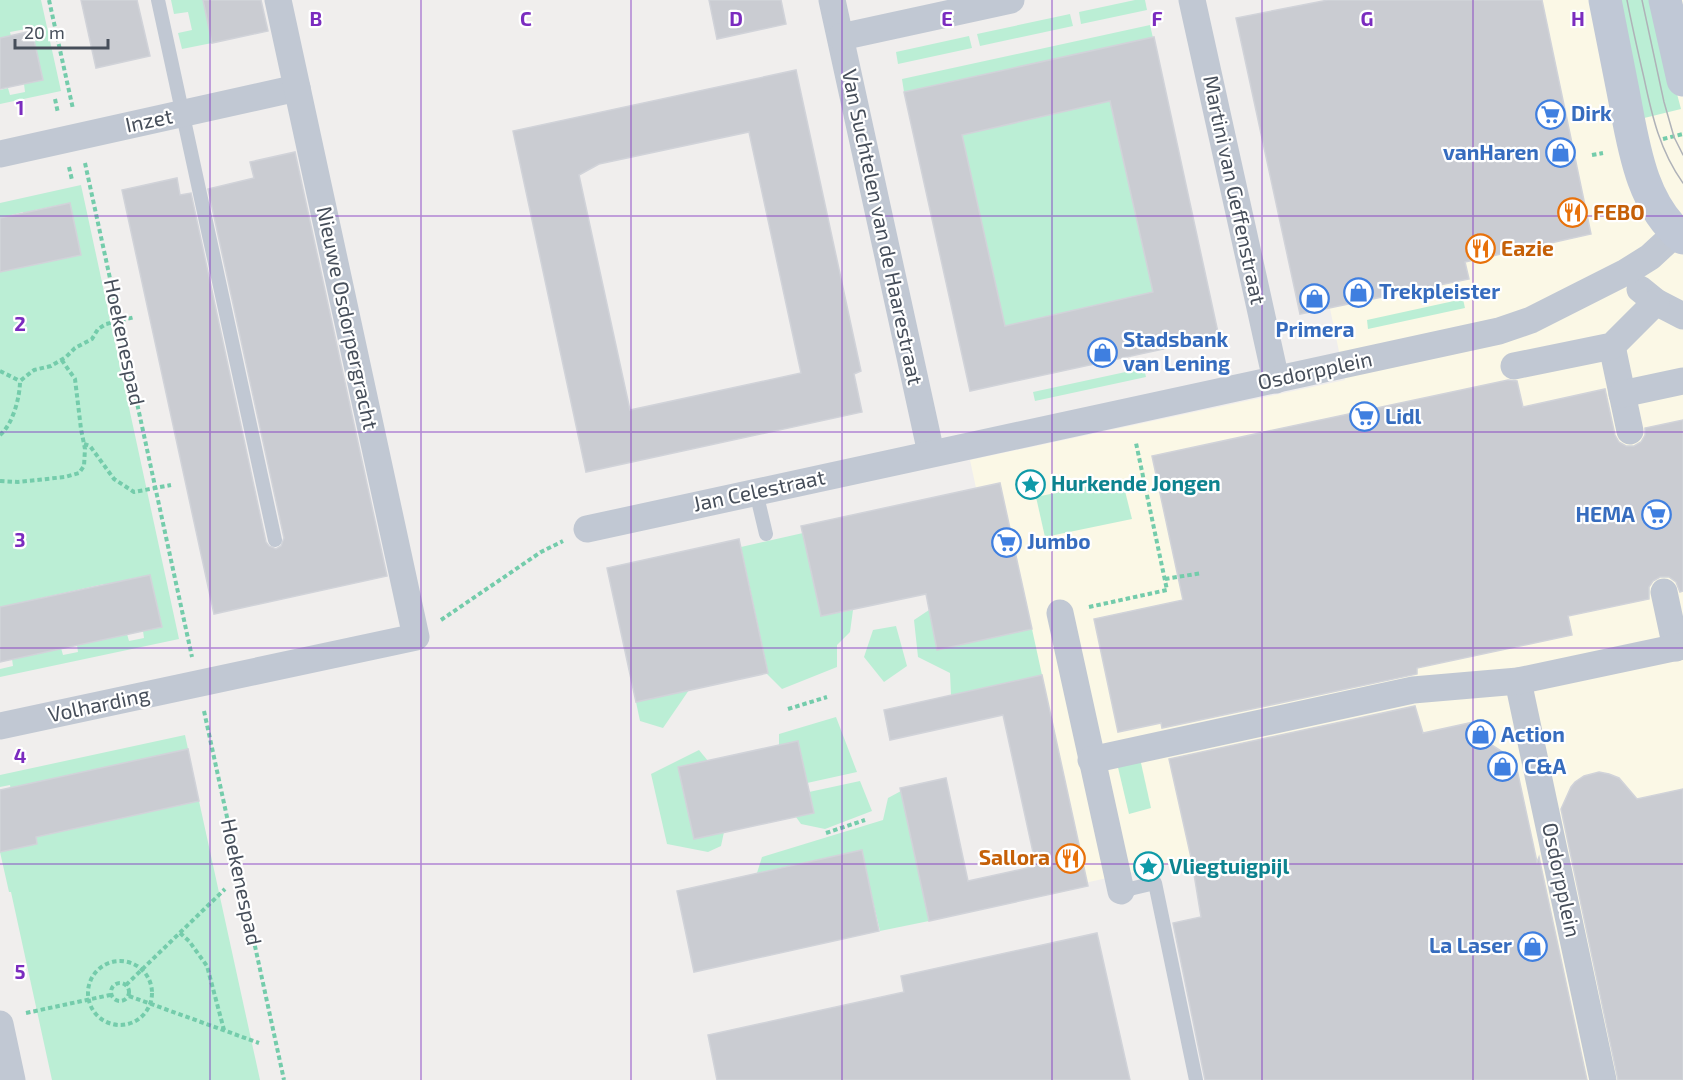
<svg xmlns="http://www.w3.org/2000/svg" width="1683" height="1080" font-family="'Exo 2',sans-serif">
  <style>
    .commercial { fill: #fbf8e6 }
    .green { fill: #bbeed5 }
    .building { fill: #caccd2; stroke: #d1d3d9; stroke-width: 1.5; fill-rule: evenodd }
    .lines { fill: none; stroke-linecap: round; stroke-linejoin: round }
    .path { stroke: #74ccab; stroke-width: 4; stroke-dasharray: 4.5 3; stroke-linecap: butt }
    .lane { stroke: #c1c8d3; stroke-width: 14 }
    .street { stroke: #c1c8d3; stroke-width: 27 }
    .secondary { stroke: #c0c8d6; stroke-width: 33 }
    .tram { stroke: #afb2b8; stroke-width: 1.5 }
    .grid { fill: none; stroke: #7b2cbf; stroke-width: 1.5; stroke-opacity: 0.55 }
    .labels { text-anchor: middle; stroke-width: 4.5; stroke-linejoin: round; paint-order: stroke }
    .shop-label { font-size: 21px; font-weight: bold; fill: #366cbe; stroke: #fff; text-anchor: start }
    .street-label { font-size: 21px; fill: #464e5a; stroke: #fff }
    .food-label { font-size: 21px; font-weight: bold; fill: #c56008; stroke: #fff; text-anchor: start }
    .culture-label { font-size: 21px; font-weight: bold; fill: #0d838f; stroke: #fff; text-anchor: start }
    .grid-label { font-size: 20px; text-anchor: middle; font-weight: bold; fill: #7b2cbf; stroke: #fff; stroke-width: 4.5; stroke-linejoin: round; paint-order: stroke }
  </style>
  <rect width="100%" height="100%" fill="#f0eeed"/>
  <polygon class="commercial" points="1495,0 1683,0 1683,1080 1241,1080 1193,859 1062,888 970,460 1345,380 1312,223"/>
  <g class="green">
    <polygon points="0,0 41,0 61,91 0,104 0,90 8,88 10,95 25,92 24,84 43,80 31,28 10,32 11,36 0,38"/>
    <polygon points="171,0 203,0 212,43 182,49 178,33 192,30 188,12 174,14"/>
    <polygon points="1135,0 1145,0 1147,10 1081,24 1079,12"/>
    <polygon points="1614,0 1655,0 1669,64 1681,109 1636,120"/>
    <polygon points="1070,14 1073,26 980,46 977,34"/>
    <polygon points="1150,25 1153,38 904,92 902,79"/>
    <polygon points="969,36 972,48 898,64 896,52"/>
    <polygon points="1110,101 1153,292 1005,326 962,135"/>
    <polygon points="81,185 179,639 0,677 0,669 13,666 12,659 61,648 63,655 78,652 77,645 127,634 129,641 144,638 143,631 162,626 150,575 129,579 130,583 105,588 104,584 0,607 0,272 81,254 69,203 35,210 35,214 24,216 23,212 0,218 0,203"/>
    <polygon points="1463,299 1465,308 1368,329 1367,320"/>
    <polygon points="1144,368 1146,377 1035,401 1033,392"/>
    <polygon points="1122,479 1132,519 1045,537 1036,497"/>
    <polygon points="803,533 821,616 853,610 850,632 837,645 837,667 782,689 766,673 768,672 741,547"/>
    <polygon points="929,610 937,649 1032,629 1042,675 951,695 950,673 918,657 914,620"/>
    <polygon points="896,626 907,666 884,682 864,657 873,630"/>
    <polygon points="689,690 663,728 640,721 636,702"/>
    <polygon points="836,717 857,772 807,783 798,741 779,746 779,734"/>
    <polygon points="185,735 188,749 11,791 10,785 0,787 0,775"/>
    <polygon points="699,750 708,761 724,832 721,846 708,852 667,844 651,774"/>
    <polygon points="1139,754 1151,808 1129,814 1116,759"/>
    <polygon points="860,781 872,811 825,829 801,824 796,817 809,792"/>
    <polygon points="901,791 929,921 880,931 861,850 757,873 762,857 883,820 888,798"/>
    <polygon points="199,801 260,1080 52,1080 11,892 9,892 0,852 37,844 36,837"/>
  </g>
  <g class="building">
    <polygon points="81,0 137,0 150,56 96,68"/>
    <polygon points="203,0 261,0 268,31 212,43"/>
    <polygon points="709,0 781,0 786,24 717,39"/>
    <polygon points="1328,0 1542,0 1591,234 1465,262 1469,279 1300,314 1236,18"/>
    <polygon points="32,31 43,80 0,89 0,38"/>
    <path d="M1154,37L1219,337L970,391L904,92ZM1110,101L1153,292L1005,326L962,135Z"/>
    <path d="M796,70L861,371L854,374L862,412L586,472L513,131ZM749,132L801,373L630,410L579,175L599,164Z"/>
    <polygon points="295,152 387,576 214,614 122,190 177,178 180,195 191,193 266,542 269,546 276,549 281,546 284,538 208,189 254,178 250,162"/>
    <polygon points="70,203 81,255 0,272 0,218"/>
    <polygon points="1508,380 1517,381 1523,407 1605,389 1615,435 1619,442 1626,446 1634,446 1641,442 1645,435 1645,428 1683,420 1683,591 1680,592 1676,582 1669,577 1660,577 1653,581 1649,587 1649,599 1568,616 1572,635 1417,668 1417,674 1162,728 1161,723 1118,732 1094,619 1183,600 1152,456"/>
    <polygon points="1000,483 1032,629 937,650 926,594 821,616 801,526"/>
    <polygon points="739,539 768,673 636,702 607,568"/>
    <polygon points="150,575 162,627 0,662 0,607"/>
    <polygon points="1042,675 1088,886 929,921 900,788 946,778 968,881 1036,866 1003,715 890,740 884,710"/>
    <polygon points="1415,706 1423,733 1483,720 1487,742 1515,760 1537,862 1539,857 1587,1080 1205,1080 1173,923 1201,917 1192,862 1169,759"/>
    <polygon points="798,741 814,813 694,839 678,767"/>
    <polygon points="188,749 199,801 36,837 37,844 0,852 0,790"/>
    <polygon points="1599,772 1609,774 1619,778 1637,799 1683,789 1683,1080 1618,1080 1561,809 1571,787 1575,782 1584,776"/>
    <polygon points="862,850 879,931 694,972 677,891"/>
    <polygon points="1097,933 1130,1080 717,1080 708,1035 904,992 901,976"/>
  </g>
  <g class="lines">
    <g class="path">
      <polyline points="49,0 73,109"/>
      <polyline points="55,99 58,113"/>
      <polyline points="1663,139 1683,134"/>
      <polyline points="1592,155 1603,153"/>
      <polyline points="85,163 192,657"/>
      <polyline points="69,167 72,180"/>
      <polyline points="0,371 20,381"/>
      <path d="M0,435C13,424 20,397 20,381L34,370L51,366L66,357L75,348L92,339L98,329L106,324L135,317"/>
      <polyline points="84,444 90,446 114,479 134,492 171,485"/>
      <polyline points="0,481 18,482 65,477 79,473 84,466 85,449 81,429 75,379 61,359"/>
      <polyline points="1165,579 1202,573"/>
      <polyline points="1089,607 1167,590 1136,443"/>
      <polyline points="441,620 541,552 563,541"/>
      <polyline points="788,709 827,697"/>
      <polyline points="204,711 284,1080"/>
      <polyline points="826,833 865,820"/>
      <polyline points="180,933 189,941 207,966 224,1030"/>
      <circle cx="120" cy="993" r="32"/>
      <circle cx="120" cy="992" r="9"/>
      <polyline points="126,985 225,889"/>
      <polyline points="129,996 259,1043"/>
      <polyline points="26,1013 110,995"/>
    </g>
    <g class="lane">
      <polyline points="158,0 275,540"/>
      <polyline points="756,492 766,534"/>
      <polyline points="1121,891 1155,883 1196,1080"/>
    </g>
    <g class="street">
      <polyline points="832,0 931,453"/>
      <polyline points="1192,0 1276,380"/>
      <polyline points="841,37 1011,0"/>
      <polyline points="0,154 297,88"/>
      <polyline points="1640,289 1656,302 1683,316"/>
      <polyline points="1612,346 1630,431"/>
      <polyline points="1514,366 1612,346 1656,302"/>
      <polyline points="1622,394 1683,381"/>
      <polyline points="587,529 1499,331 1531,320 1626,272 1650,257 1676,233"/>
      <polyline points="1664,592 1676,648"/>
      <polyline points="1060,613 1121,891"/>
      <polyline points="1518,681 1603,1080"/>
      <polyline points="0,726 416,637 278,0"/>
      <polyline points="1091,760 1413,690 1518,681 1683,646"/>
      <polyline points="0,1024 12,1080"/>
    </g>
    <g class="secondary">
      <path d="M1605,0C1611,30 1617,61 1623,91C1633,142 1640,204 1683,238"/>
      <polyline points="1665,0 1683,80"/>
    </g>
    <g class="tram">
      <path d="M1627,0C1632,26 1638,52 1644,78C1652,116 1660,151 1683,183"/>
      <polyline points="1642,0 1664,102 1674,137 1683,155"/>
    </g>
  </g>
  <path class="grid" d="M210,0V1080M421,0V1080M631,0V1080M842,0V1080M1052,0V1080M1262,0V1080M1473,0V1080M0,216H1683M0,432H1683M0,648H1683M0,864H1683"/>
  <defs>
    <symbol id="supermarket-ring" viewBox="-11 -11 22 22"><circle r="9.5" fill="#fff" stroke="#3f7fe0" stroke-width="1.5"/><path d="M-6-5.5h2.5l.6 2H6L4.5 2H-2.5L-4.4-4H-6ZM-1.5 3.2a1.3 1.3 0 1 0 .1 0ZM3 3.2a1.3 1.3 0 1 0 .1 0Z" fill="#3f7fe0"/></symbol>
    <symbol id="shop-ring" viewBox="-11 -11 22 22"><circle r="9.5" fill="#fff" stroke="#3f7fe0" stroke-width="1.5"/><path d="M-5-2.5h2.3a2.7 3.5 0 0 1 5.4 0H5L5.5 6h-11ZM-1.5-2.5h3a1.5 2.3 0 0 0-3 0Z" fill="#3f7fe0"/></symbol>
    <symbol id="restaurant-ring" viewBox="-11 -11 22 22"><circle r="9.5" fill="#fff" stroke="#e8710a" stroke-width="1.5"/><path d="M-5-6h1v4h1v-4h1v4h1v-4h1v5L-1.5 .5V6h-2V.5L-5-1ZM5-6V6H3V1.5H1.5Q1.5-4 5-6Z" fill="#e8710a"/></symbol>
    <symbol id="sight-ring" viewBox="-11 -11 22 22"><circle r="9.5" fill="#fff" stroke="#0f9aa8" stroke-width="1.5"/><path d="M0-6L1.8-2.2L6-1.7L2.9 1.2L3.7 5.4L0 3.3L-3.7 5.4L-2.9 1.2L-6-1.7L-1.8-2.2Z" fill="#0f9aa8"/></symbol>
  </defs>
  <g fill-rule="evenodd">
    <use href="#supermarket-ring" x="1534" y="98" width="33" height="33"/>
    <use href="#shop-ring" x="1544" y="136" width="33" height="33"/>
    <use href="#restaurant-ring" x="1556" y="196" width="33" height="33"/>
    <use href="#restaurant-ring" x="1464" y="232" width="33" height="33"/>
    <use href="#shop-ring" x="1342" y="276" width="33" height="33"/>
    <use href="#shop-ring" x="1298" y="282" width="33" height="33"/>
    <use href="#shop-ring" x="1086" y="336" width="33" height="33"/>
    <use href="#supermarket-ring" x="1348" y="400" width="33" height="33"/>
    <use href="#sight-ring" x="1014" y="468" width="33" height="33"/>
    <use href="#supermarket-ring" x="1640" y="498" width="33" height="33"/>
    <use href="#supermarket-ring" x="990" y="526" width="33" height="33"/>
    <use href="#shop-ring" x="1464" y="718" width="33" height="33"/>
    <use href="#shop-ring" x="1486" y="750" width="33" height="33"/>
    <use href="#restaurant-ring" x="1054" y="842" width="33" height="33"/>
    <use href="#sight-ring" x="1132" y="850" width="33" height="33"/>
    <use href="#shop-ring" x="1516" y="930" width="33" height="33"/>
  </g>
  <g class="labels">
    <g class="shop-label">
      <text x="1571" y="121">Dirk</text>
      <text x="1539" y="160" text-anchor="end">vanHaren</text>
      <text x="1379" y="299">Trekpleister</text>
      <text x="1315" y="337" text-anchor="middle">Primera</text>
      <text x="1123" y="347">Stadsbank<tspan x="1123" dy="24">van Lening</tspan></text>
      <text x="1385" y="424">Lidl</text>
      <text x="1635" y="522" text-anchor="end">HEMA</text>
      <text x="1027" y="549">Jumbo</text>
      <text x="1501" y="742">Action</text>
      <text x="1524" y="774">C&amp;A</text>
      <text x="1512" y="953" text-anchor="end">La Laser</text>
    </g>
    <g class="street-label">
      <text transform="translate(149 121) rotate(-12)" y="7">Inzet</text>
      <text transform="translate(1234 190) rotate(78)" y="7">Martini van Geffenstraat</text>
      <text transform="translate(882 227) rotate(78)" y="7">Van Suchtelen van de Haarestraat</text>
      <text transform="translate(347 318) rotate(78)" y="7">Nieuwe Osdorpergracht</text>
      <text transform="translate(124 342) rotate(78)" y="7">Hoekenespad</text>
      <text transform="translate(1315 371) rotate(-12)" y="7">Osdorpplein</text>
      <text transform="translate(759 491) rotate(-12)" y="7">Jan Celestraat</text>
      <text transform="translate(99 705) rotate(-12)" y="7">Volharding</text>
      <text transform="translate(1561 880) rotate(78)" y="7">Osdorpplein</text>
      <text transform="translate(241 882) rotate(78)" y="7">Hoekenespad</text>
    </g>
    <g class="food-label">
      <text x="1593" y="220">FEBO</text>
      <text x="1501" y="256">Eazie</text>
      <text x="1050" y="865" text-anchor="end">Sallora</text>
    </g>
    <g class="culture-label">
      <text x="1051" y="491">Hurkende Jongen</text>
      <text x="1169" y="874">Vliegtuigpijl</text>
    </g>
  </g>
  <g class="grid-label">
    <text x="316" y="26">B</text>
    <text x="526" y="26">C</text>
    <text x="736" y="26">D</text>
    <text x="947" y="26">E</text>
    <text x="1157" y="26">F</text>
    <text x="1367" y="26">G</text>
    <text x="1578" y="26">H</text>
    <text x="20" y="115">1</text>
    <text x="20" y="331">2</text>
    <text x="20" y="547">3</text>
    <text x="20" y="763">4</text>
    <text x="20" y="979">5</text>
  </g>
  <path d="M15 39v9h93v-9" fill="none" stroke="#464e5a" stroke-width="3"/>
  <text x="24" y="39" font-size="18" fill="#464e5a" stroke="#ffffff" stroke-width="4.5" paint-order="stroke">20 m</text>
</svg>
